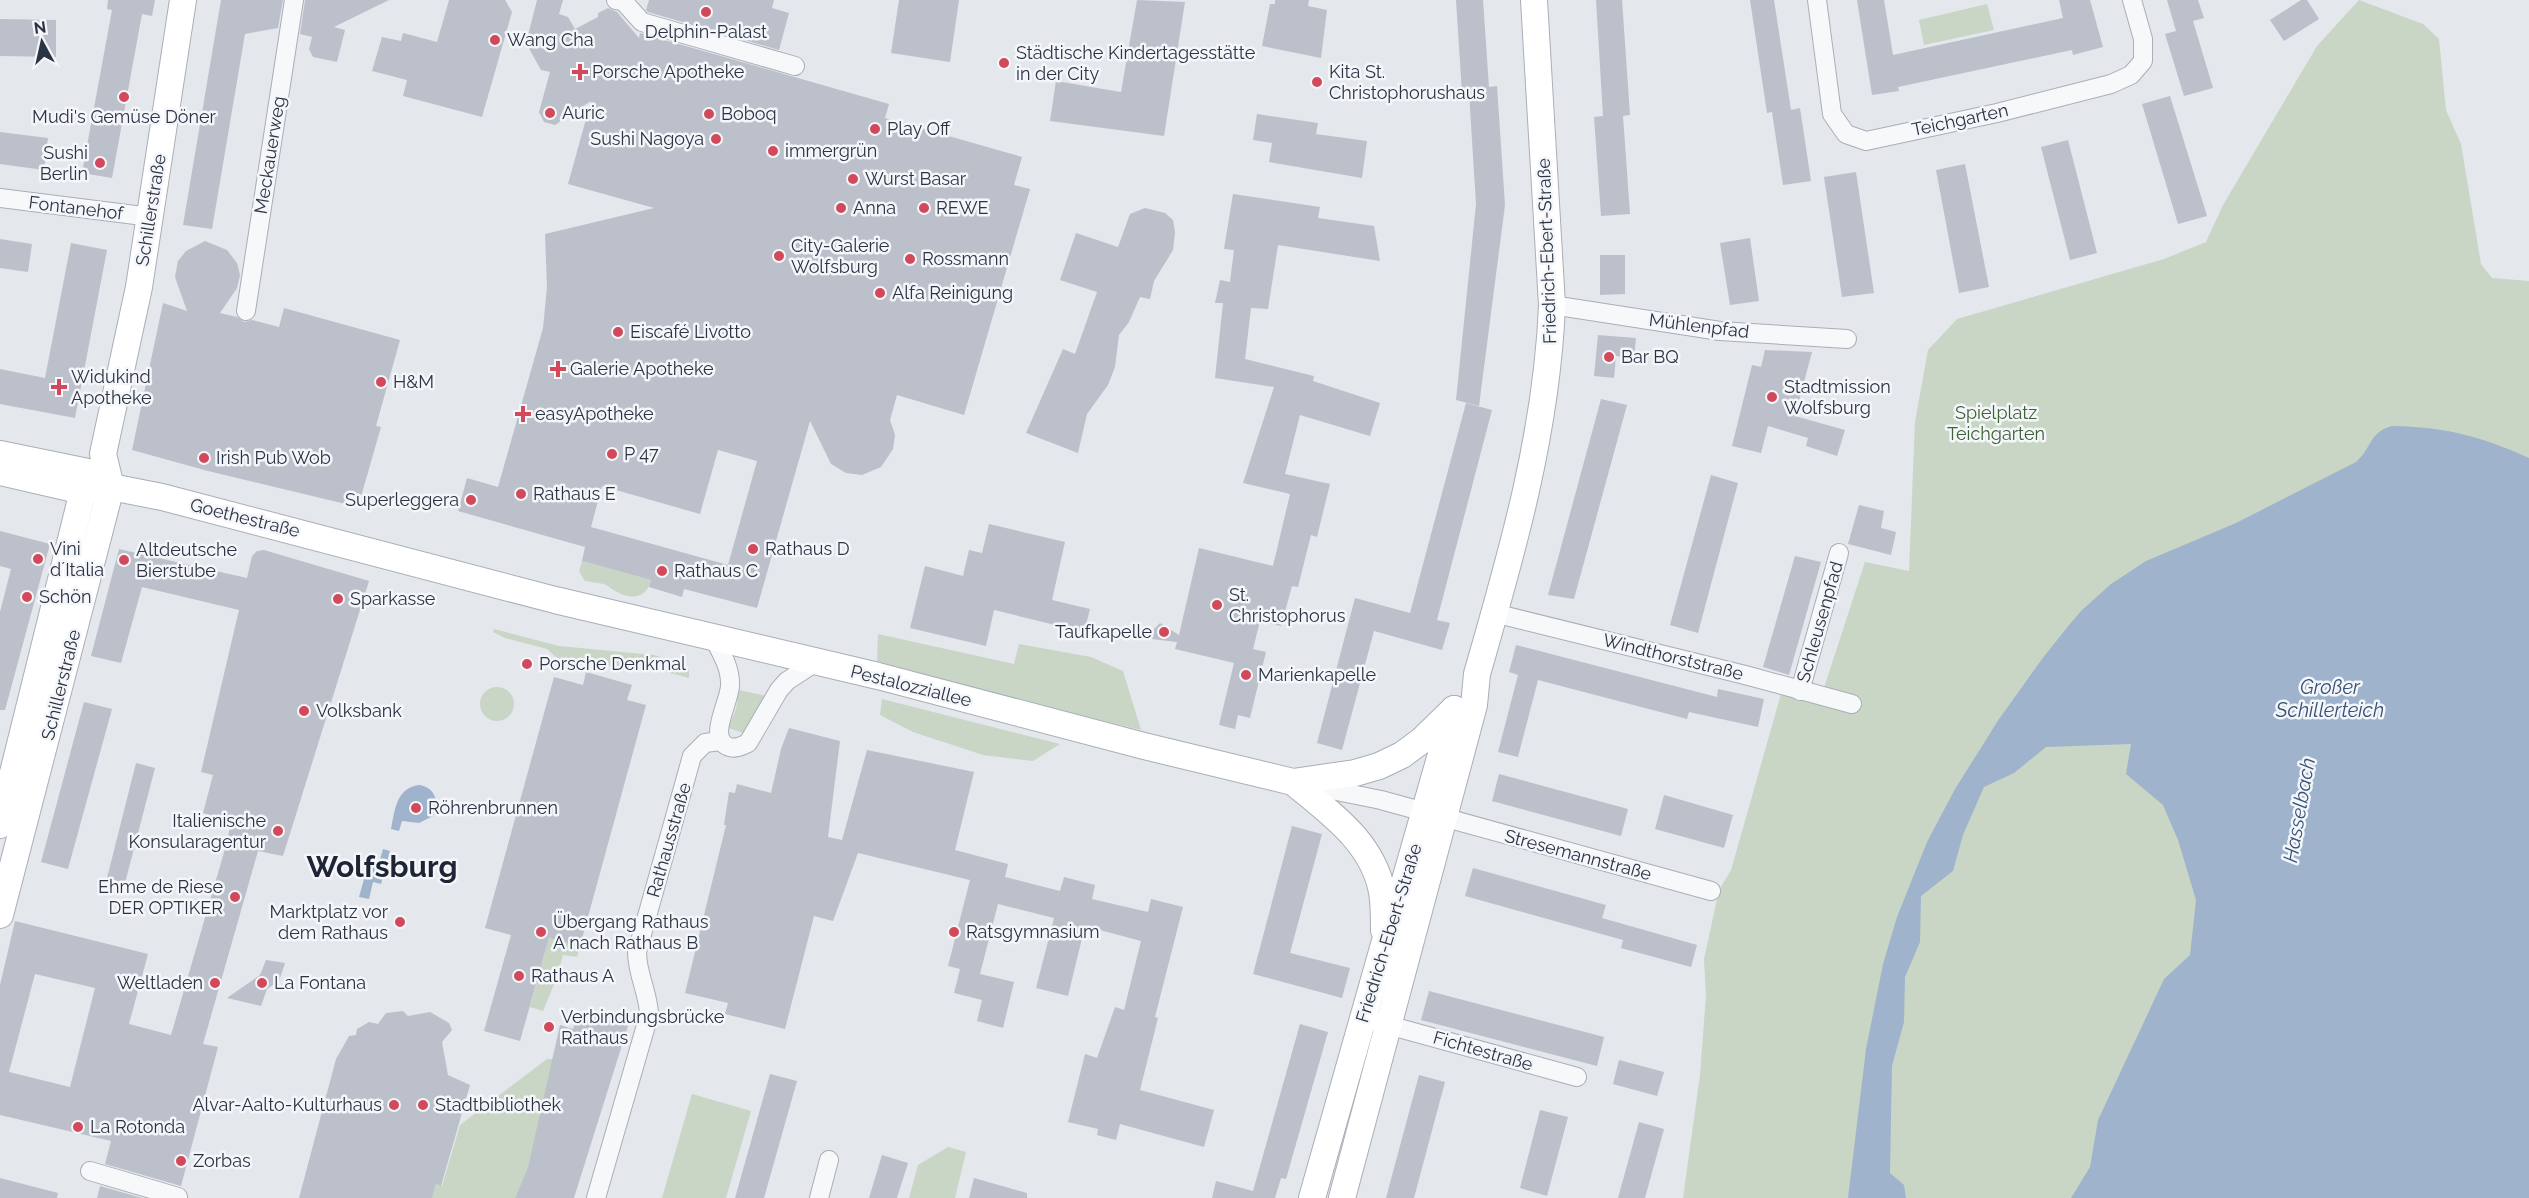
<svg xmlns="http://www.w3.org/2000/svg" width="2529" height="1198" font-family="Raleway,sans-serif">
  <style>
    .green { fill: #c9d6c5 }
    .water { fill: #9fb4cc }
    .building { fill: #bbc0ca; fill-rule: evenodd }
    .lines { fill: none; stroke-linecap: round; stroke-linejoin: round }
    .street-casing { stroke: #a9aeb7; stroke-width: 20 }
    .secondary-casing { stroke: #a9aeb7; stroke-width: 28 }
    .street { stroke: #f7f8fa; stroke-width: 18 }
    .secondary { stroke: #fff; stroke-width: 26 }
    .poi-dot { fill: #d1495b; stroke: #f4f6f9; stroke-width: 2 }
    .labels { text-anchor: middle; stroke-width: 5; stroke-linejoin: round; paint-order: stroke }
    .poi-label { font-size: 18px; fill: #2b3445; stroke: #f4f6f9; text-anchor: start }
    .street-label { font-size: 18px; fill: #2b3445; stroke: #f4f6f9 }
    .park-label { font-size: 18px; fill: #3f6138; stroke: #f4f6f9 }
    .water-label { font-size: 20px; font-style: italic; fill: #34527a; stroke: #f4f6f9 }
    .town-label { font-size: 30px; font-weight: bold; fill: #1d2536; stroke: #f4f6f9 }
  </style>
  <rect width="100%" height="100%" fill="#e4e7ec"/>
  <g class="green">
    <polygon points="2359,0 2423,24 2439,39 2446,110 2461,144 2481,264 2492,278 2529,281 2529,1198 1683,1198 1700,1075 1706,995 1704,959 1719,890 1731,870 1783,687 1821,697 1865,562 1909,571 1915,422 1928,350 1957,319 2164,259 2206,242 2223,205 2317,46"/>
    <polygon points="1987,4 1994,30 1924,45 1919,20"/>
    <path d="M582,561L651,580C647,598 632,600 617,592C612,590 609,586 604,584C598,583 591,582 585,581L579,571Z"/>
    <polygon points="494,629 559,646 654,655 684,664 689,670 689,678 655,669 584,664 558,659 547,649 505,638 493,632"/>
    <polygon points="878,634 1014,664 1019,644 1091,657 1123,671 1141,730 877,666"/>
    <circle cx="497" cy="704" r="17"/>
    <polygon points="739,690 766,696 750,735 728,728 736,709"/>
    <polygon points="882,699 1060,744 1033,761 983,755 913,732 880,715"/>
    <polygon points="549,938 580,946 577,957 563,955 557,977 543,1011 530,1007"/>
    <polygon points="547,1059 554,1059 528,1167 515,1198 432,1198 436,1184 442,1186 460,1125"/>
    <polygon points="692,1094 751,1111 726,1198 662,1198"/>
    <polygon points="948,1147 966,1152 955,1198 909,1198 918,1165"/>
  </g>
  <g class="water">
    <path d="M2392,426C2446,427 2480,436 2529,458V1198H2071L2090,1167L2098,1120L2164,979L2190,955L2196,900L2178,840L2163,805L2126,774L2131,744L2046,747L2014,773L1984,787L1963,835L1953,871L1921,896L1920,942L1905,977L1904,1022L1892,1066L1890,1173L1904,1185L1906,1198H1848L1866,1049L1883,964L1897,917L1927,842L1955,789L1999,719L2042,659L2069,625L2082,610L2111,584L2146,561L2236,523L2356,462C2372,448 2369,432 2392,426Z"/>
    <path d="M419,785C435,787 440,802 433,816L419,823L402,821L399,831L391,829C395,810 396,788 419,785Z"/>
    <polygon points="383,849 390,851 381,884 373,882 369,899 359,897 369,861 379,863"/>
  </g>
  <g class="building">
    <polygon points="108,0 155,0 152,16 142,14 112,178 82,173 112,10 107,9"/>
    <polygon points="221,0 283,0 278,28 245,34 212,229 183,225"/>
    <polygon points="305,0 389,0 334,27 345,30 337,62 313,57 309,49 312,37 300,34"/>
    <polygon points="449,0 505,0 512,12 482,117 403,96 407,80 372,71 382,37 401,41 403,33 437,42"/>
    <path d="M537,0H563L559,14L568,17L575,29L598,17V13L608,8L617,12L639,38L640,33L889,104L885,118L1022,157L1014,185L1030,189L964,415L897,395L890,420L895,435L893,449L881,467L862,475L846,473L831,464L810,421L757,608L684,589L682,597L649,587L651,580L582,561L585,547L458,511L467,478L498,487L543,328L547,287L545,234L654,208L568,184L591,101L555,125L544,122L539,112L550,72L541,70L526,43ZM718,450L757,461L728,565L591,527L602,486L700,514Z"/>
    <polygon points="649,0 774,0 772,8 789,13 779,50 648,12 646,10"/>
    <polygon points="899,0 959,0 950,62 891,53"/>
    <polygon points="1137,0 1185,2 1164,136 1050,121 1056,81 1121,92"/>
    <polygon points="1275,0 1309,0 1308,6 1327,10 1321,58 1262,46 1270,4 1275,4"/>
    <polygon points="1456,0 1483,0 1489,87 1497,86 1505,205 1479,406 1456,400 1476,204 1469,92 1462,93"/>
    <polygon points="1596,0 1622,0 1630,115 1623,116 1630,214 1601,216 1594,117 1603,116"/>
    <polygon points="1750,0 1774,0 1791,110 1800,108 1811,181 1783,185 1772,112 1767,113"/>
    <polygon points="1857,0 1884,0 1893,55 2063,18 2059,0 2090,0 2103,47 2073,55 2072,50 1898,87 1899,91 1872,95"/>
    <polygon points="2167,0 2198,0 2204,18 2193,21 2213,88 2184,96 2165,34 2176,31"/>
    <polygon points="2301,0 2307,0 2319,19 2284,41 2270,20"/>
    <polygon points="0,19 56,20 56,57 0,56"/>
    <polygon points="2170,96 2207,216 2178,224 2142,104"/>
    <polygon points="1257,114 1318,123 1316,134 1367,141 1362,178 1269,162 1272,143 1253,140"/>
    <polygon points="0,132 48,138 44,170 0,164"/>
    <polygon points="2068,140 2097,253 2070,260 2041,147"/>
    <polygon points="1965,164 1989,287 1959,293 1936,170"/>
    <polygon points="1856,172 1874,293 1842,297 1824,177"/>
    <polygon points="1233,194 1320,207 1318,218 1374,226 1380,261 1278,245 1268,309 1251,308 1245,359 1314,376 1313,381 1380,403 1370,436 1300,415 1285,474 1330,484 1317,537 1311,535 1298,587 1292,586 1281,626 1260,621 1253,649 1266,652 1250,718 1238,715 1235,729 1219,725 1234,663 1175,649 1177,642 1152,639 1154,629 1160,623 1179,635 1199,548 1273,566 1290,494 1243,483 1274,387 1215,378 1223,303 1215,303 1220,280 1230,282 1234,250 1224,249"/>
    <polygon points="1145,208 1165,213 1173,220 1175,232 1173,250 1154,281 1150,299 1140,297 1129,322 1119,335 1115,367 1108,385 1087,414 1078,453 1026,433 1063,349 1075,354 1097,292 1060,280 1076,233 1118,247 1130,214"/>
    <polygon points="1750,238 1759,301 1730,305 1720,243"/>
    <polygon points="0,239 32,244 28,272 0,268"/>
    <polygon points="205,241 227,250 237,263 240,275 237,288 220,313 237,317 244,322 252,320 279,327 284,308 400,340 376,426 381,427 358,507 208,471 132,450 163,303 187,311 175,277 178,261 186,251"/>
    <polygon points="71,243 107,250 75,418 0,404 0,369 45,378"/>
    <polygon points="1600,255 1625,255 1625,294 1600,295"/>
    <polygon points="1598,335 1636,338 1634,358 1616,356 1614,378 1594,376"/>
    <polygon points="1765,350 1812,352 1795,416 1845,430 1837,456 1806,446 1808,438 1768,426 1761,453 1732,446 1752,365 1761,367"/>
    <polygon points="1601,399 1627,405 1574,599 1548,595"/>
    <polygon points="1466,403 1492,410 1437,620 1450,623 1442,650 1374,631 1342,750 1317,743 1355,598 1410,613"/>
    <polygon points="1711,475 1738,483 1698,633 1670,625"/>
    <polygon points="1859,505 1884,511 1881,528 1896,532 1891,555 1848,544"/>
    <polygon points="989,524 1065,542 1052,600 1090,609 1084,632 994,610 986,646 910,628 925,566 963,576 969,550 982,553"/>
    <polygon points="0,531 50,544 5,710 0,710 0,612 11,569 0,566"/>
    <path d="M119,549L247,578L252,556L257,551L264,550L369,581L283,856L258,851L203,1044L218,1047L181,1186L105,1164L111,1141L0,1115V985L15,921L148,954L129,1024L171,1035L227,842L231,821L203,813L213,775L201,772L239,610L142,587L121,663L91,656ZM35,974L95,988L70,1087L9,1072Z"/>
    <polygon points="1795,556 1821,562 1789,675 1763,667"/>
    <polygon points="1516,645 1717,697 1718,689 1764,699 1758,727 1689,712 1687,719 1538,680 1518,757 1498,752 1518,675 1509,672"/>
    <polygon points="586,672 632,685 627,700 646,705 580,946 549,938 520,1041 484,1031 511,935 485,928 554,677 583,685"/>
    <polygon points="84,702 112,709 68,869 41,862"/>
    <polygon points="789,728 840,741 828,837 842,840 867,750 974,772 955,850 1008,864 1005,877 1060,891 1064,877 1095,885 1092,899 1148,912 1151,899 1183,907 1155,1017 1158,1018 1140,1090 1214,1110 1204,1147 1120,1124 1116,1140 1097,1135 1098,1129 1068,1122 1085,1054 1097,1058 1115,1007 1124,1010 1141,941 1085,926 1068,996 1036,988 1054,918 998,904 980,974 1014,982 1003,1028 977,1021 982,1000 954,993 960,969 948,966 970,880 858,853 833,921 814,916 785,1029 725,1014 728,1003 685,993 726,825 724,825 729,792 735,793 737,784 771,793 781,749"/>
    <polygon points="136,763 155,768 125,883 107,878"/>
    <polygon points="1499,774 1628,809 1621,836 1492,801"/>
    <polygon points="1664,795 1733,815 1724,848 1655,829"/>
    <polygon points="1292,826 1322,834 1290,953 1350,968 1342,998 1253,974"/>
    <polygon points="1473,868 1606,905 1602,918 1697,945 1691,967 1621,948 1623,940 1465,896"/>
    <polygon points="266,960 285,963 279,981 267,989 261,1006 227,998 260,975"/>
    <polygon points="1429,991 1604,1037 1597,1066 1421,1020"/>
    <polygon points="403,1011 408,1016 430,1012 449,1023 452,1030 442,1042 448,1075 470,1085 441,1186 436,1184 432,1198 299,1198 336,1059 349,1036 356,1035 357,1029 369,1022 378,1024 386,1013"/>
    <polygon points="595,1016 628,1026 574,1198 515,1198 528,1167 560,1025 573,1029 577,1017 594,1022"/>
    <polygon points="1300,1024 1328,1032 1286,1179 1281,1178 1275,1198 1212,1198 1216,1181 1253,1191"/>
    <polygon points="1619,1060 1664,1072 1657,1096 1613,1084"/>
    <polygon points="770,1074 797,1081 764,1198 735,1198"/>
    <polygon points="1419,1075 1445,1082 1414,1198 1386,1198"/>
    <polygon points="1540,1110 1568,1117 1547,1196 1520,1188"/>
    <polygon points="1639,1122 1664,1129 1645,1198 1618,1198"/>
    <polygon points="882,1155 908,1163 897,1198 869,1198"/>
    <polygon points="0,1178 58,1193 57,1198 0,1198"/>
    <polygon points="974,1178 1027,1193 1027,1198 969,1198"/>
    <polygon points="100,1186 142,1198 97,1198"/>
  </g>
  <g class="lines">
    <defs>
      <g id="street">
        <polyline points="616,0 623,1 642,22 795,66"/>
        <polyline points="1817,0 1832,114 1846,134 1866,141 1997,113 2111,84 2131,75 2143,61 2143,39 2132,0"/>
        <polyline points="0,198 151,217"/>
        <polyline points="1552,305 1720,331 1847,339"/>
        <polyline points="246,311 294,0"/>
        <polyline points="1494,613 1745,675 1852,704"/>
        <path d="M714,639C722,654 731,669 730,686C729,703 708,737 727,746C734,750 742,746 748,743L779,690L787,681L816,662"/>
        <polyline points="1800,691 1839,553"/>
        <polyline points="1307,785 1381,800 1711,891"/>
        <polyline points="1377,1022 1577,1077"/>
        <polyline points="90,1171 178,1197"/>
        <path d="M596,1198L649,1015C649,994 637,975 637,952L692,756L705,743L720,741"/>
        <polyline points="819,1198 829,1160"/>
      </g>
      <g id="secondary">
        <polyline points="0,454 88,472 103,482"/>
        <polyline points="0,472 83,491 111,487 162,497 555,600 878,676 1144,746 1293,782 1355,773 1379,766 1402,755 1421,741 1454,709"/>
        <path d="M1293,782C1330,813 1373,842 1382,892C1384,904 1384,918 1384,930"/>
        <polyline points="0,825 87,475"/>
        <polyline points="0,915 111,487 103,454 139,287 183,0"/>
        <polyline points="1312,1198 1385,941 1393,922 1454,709"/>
        <path d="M1342,1198L1474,705L1477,674C1512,553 1547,432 1552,305L1534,0"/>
      </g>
    </defs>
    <use href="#street" class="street-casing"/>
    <use href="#secondary" class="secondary-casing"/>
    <use href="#street" class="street"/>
    <use href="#secondary" class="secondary"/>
  </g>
  <g class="poi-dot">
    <circle cx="706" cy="12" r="6"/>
    <circle cx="495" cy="40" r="6"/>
    <circle cx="1004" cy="63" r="6"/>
    <path d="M577 63h6v6h6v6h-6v6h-6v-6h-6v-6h6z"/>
    <circle cx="1317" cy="82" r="6"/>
    <circle cx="124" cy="97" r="6"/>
    <circle cx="550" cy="113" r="6"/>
    <circle cx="709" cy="114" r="6"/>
    <circle cx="875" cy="129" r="6"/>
    <circle cx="716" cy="139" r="6"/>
    <circle cx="773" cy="151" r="6"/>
    <circle cx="100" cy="163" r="6"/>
    <circle cx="853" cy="179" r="6"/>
    <circle cx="841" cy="208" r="6"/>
    <circle cx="924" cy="208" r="6"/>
    <circle cx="779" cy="256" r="6"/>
    <circle cx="910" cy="259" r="6"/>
    <circle cx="880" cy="293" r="6"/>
    <circle cx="618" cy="332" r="6"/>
    <circle cx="1609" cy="357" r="6"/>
    <path d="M555 360h6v6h6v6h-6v6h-6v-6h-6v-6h6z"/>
    <circle cx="381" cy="382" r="6"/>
    <path d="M56 378h6v6h6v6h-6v6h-6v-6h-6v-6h6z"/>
    <circle cx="1772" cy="397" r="6"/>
    <path d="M520 405h6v6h6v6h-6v6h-6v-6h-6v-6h6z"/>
    <circle cx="612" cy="454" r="6"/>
    <circle cx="204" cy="458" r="6"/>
    <circle cx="521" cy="494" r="6"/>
    <circle cx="471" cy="500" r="6"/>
    <circle cx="753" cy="549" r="6"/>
    <circle cx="38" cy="559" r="6"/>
    <circle cx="124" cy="560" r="6"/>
    <circle cx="662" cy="571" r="6"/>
    <circle cx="27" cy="597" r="6"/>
    <circle cx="338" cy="599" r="6"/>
    <circle cx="1217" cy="605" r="6"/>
    <circle cx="1164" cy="632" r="6"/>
    <circle cx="527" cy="664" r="6"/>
    <circle cx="1246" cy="675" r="6"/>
    <circle cx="304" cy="711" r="6"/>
    <circle cx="416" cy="808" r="6"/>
    <circle cx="278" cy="831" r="6"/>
    <circle cx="235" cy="897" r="6"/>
    <circle cx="400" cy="922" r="6"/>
    <circle cx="541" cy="932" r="6"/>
    <circle cx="954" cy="932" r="6"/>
    <circle cx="519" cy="976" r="6"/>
    <circle cx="215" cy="983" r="6"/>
    <circle cx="262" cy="983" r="6"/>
    <circle cx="549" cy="1027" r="6"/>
    <circle cx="394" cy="1105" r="6"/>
    <circle cx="423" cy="1105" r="6"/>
    <circle cx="78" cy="1127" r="6"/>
    <circle cx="181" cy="1161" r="6"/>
  </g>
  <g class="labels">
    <g class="poi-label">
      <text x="706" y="38" text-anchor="middle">Delphin-Palast</text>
      <text x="507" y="46">Wang Cha</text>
      <text x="1016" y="59">Städtische Kindertagesstätte<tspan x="1016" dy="21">in der City</tspan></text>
      <text x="592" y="78">Porsche Apotheke</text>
      <text x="1329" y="78">Kita St.<tspan x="1329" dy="21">Christophorushaus</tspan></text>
      <text x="562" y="119">Auric</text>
      <text x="721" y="120">Boboq</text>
      <text x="124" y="123" text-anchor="middle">Mudi's Gemüse Döner</text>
      <text x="887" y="135">Play Off</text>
      <text x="704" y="145" text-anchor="end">Sushi Nagoya</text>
      <text x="785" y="157">immergrün</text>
      <text x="88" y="159" text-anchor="end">Sushi<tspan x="88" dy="21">Berlin</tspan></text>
      <text x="865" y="185">Wurst Basar</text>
      <text x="853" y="214">Anna</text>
      <text x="936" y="214">REWE</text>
      <text x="791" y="252">City-Galerie<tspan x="791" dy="21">Wolfsburg</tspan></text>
      <text x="922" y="265">Rossmann</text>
      <text x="892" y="299">Alfa Reinigung</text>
      <text x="630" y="338">Eiscafé Livotto</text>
      <text x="1621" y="363">Bar BQ</text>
      <text x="570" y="375">Galerie Apotheke</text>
      <text x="71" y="383">Widukind<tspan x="71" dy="21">Apotheke</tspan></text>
      <text x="393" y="388">H&amp;M</text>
      <text x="1784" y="393">Stadtmission<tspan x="1784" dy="21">Wolfsburg</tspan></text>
      <text x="535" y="420">easyApotheke</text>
      <text x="624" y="460">P 47</text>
      <text x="216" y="464">Irish Pub Wob</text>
      <text x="533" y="500">Rathaus E</text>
      <text x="459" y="506" text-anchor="end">Superleggera</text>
      <text x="50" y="555">Vini<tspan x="50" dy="21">d´Italia</tspan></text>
      <text x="765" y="555">Rathaus D</text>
      <text x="136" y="556">Altdeutsche<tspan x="136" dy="21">Bierstube</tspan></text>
      <text x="674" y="577">Rathaus C</text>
      <text x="1229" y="601">St.<tspan x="1229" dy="21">Christophorus</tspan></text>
      <text x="39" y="603">Schön</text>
      <text x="350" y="605">Sparkasse</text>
      <text x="1152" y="638" text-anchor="end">Taufkapelle</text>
      <text x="539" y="670">Porsche Denkmal</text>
      <text x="1258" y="681">Marienkapelle</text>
      <text x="316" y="717">Volksbank</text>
      <text x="428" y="814">Röhrenbrunnen</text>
      <text x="266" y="827" text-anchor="end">Italienische<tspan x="266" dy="21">Konsularagentur</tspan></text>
      <text x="223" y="893" text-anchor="end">Ehme de Riese<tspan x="223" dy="21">DER OPTIKER</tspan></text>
      <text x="388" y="918" text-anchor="end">Marktplatz vor<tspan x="388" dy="21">dem Rathaus</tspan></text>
      <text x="553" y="928">Übergang Rathaus<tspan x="553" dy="21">A nach Rathaus B</tspan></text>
      <text x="966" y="938">Ratsgymnasium</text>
      <text x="531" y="982">Rathaus A</text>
      <text x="203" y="989" text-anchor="end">Weltladen</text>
      <text x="274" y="989">La Fontana</text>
      <text x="561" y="1023">Verbindungsbrücke<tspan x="561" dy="21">Rathaus</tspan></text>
      <text x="382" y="1111" text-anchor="end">Alvar-Aalto-Kulturhaus</text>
      <text x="435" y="1111">Stadtbibliothek</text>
      <text x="90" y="1133">La Rotonda</text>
      <text x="193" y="1167">Zorbas</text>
    </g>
    <g class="street-label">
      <text transform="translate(1960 120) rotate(-12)" y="6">Teichgarten</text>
      <text transform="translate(270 155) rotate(-81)" y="6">Meckauerweg</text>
      <text transform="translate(76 208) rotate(7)" y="6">Fontanehof</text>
      <text transform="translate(151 210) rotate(-81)" y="6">Schillerstraße</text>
      <text transform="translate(1547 251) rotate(-92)" y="6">Friedrich-Ebert-Straße</text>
      <text transform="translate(1699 326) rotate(7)" y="6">Mühlenpfad</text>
      <text transform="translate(245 518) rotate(14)" y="6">Goethestraße</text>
      <text transform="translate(1820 622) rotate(-74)" y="6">Schleusenpfad</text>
      <text transform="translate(1673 657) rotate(14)" y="6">Windthorststraße</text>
      <text transform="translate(61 685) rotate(-76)" y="6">Schillerstraße</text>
      <text transform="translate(911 686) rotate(14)" y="6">Pestalozziallee</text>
      <text transform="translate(669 840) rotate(-74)" y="6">Rathausstraße</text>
      <text transform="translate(1578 855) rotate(15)" y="6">Stresemannstraße</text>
      <text transform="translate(1389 933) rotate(-73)" y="6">Friedrich-Ebert-Straße</text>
      <text transform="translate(1483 1051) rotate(16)" y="6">Fichtestraße</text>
    </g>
    <g class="park-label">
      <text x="1996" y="419">Spielplatz<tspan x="1996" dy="21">Teichgarten</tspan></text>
    </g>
    <g class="water-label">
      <text x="2330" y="694">Großer<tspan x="2330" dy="23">Schillerteich</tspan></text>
      <text transform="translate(2299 810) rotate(-80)" y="7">Hasselbach</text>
    </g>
    <g class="town-label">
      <text x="382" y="877">Wolfsburg</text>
    </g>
  </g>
  <g transform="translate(42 42) rotate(352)" stroke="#f4f6f9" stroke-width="4.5" paint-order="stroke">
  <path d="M0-4.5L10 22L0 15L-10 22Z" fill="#2b3445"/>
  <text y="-9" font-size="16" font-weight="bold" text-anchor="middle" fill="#2b3445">N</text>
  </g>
</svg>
